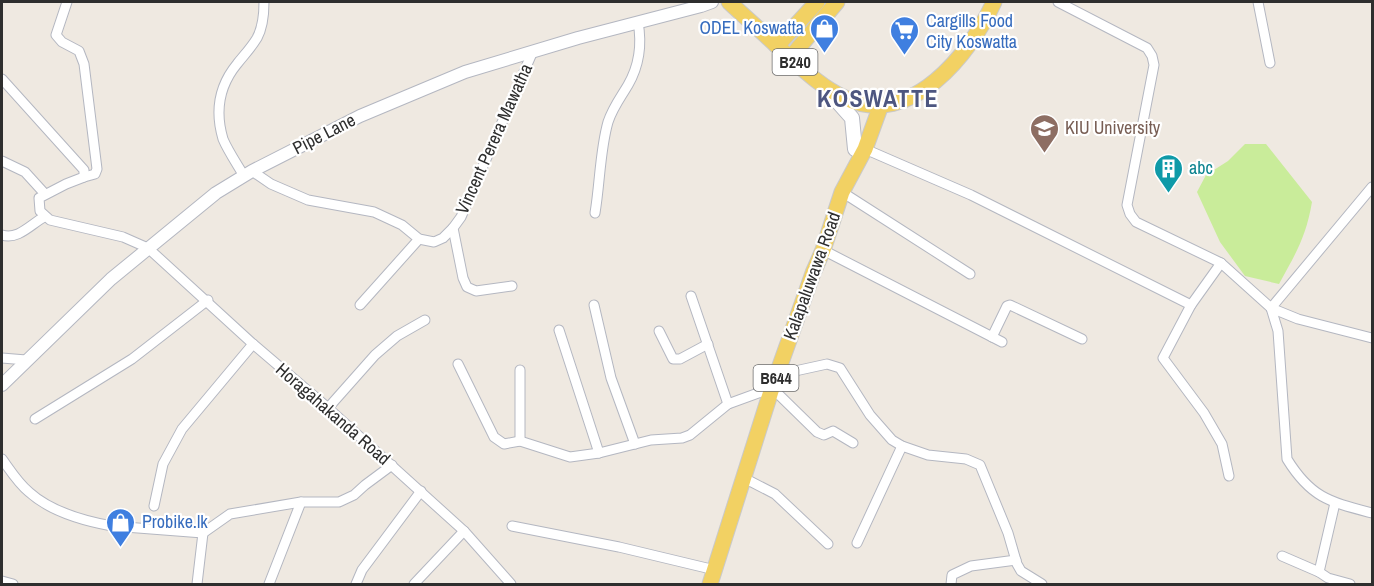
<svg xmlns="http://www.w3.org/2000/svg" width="1374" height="586" font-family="'Archivo Narrow',sans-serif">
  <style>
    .pitch { fill: #c9ec9a }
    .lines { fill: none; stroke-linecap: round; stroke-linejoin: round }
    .minor-casing { stroke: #b4b7c1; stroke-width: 11 }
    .tertiary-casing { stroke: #b4b7c1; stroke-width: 14 }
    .secondary-casing { stroke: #b4b7c1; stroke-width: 16 }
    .primary-casing { stroke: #c9c9c9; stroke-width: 17 }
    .minor { stroke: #fff; stroke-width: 9 }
    .tertiary { stroke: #fff; stroke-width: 12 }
    .secondary { stroke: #fff; stroke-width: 14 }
    .primary { stroke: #f2d163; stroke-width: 15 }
    .labels { text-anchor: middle; stroke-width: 4.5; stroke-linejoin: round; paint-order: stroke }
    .shield { fill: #fff; stroke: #6d6d6d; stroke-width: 1.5 }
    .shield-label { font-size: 16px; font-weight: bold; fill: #2e2e2e }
    .shop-label { font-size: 18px; fill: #366cbe; stroke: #fff; text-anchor: start }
    .education-label { font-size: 18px; fill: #785e54; stroke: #fff; text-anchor: start }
    .street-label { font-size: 18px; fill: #2e2e2e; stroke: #fff }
    .culture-label { font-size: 18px; fill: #0d838f; stroke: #fff; text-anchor: start }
    .district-label { font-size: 24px; font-weight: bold; letter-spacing: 1.5px; fill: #4d5680; stroke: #fff }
  </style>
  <rect width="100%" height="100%" fill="#efe9e1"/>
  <path class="pitch" d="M1245,144H1266L1312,202C1306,237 1296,253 1279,284L1245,276L1220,242L1197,192L1206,175L1228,161Z"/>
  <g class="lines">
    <defs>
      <g id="minor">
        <polyline points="67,2 56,35 62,42 79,51 84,64 97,169 95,174 84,177"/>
        <polyline points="1058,2 1147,48 1152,56 1154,65 1127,205 1130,214 1136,222 1221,263 1271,308 1298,319 1372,338"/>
        <polyline points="1258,2 1270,63"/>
        <polyline points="2,79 84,170 84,177 66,184 39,198 40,211 50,220 123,237 148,248 253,344 328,408 464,531 511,584"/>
        <polyline points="865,149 971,195 1191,305 1163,358 1204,413 1222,444 1229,476"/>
        <polyline points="2,161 25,172 45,194"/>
        <polyline points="252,171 271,184 308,200 374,212 402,225 419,239 434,242 443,238 453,228"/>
        <path d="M244,176C237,164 228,151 223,139C215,112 219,86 237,64C244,55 251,48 257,38C263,27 264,14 264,2"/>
        <polyline points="842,192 970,274"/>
        <path d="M595,213C600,183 600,150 608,122C613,107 621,97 628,85C639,66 642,44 638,22"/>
        <path d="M2,235C18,240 30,225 44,217"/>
        <polyline points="823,250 1002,342"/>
        <polyline points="512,286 476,291 467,287 463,278 453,228 461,217 533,51"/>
        <polyline points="691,296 728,404"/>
        <polyline points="360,305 419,239"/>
        <polyline points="594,305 611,378 635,444"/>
        <polyline points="1191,305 1221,263"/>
        <path d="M1271,308L1278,331L1287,459C1311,498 1330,502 1372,513"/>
        <polyline points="1271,308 1372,187"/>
        <polyline points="559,330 599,453"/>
        <polyline points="659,331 673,359 680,359 708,344"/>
        <polyline points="992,337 1007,306 1010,305 1082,339"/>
        <polyline points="2,358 26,360"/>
        <polyline points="458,364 494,437 504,444 520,441 570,457 599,453 651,440 682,438 690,435 728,404 772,388 817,432 824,435 833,431 853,443"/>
        <polyline points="520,370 520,441"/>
        <polyline points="777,375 827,364 840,368 870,415 892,440 902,446 928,455 966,459 980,465 1008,533 1017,564 1021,571 1042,584"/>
        <polyline points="328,408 375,355 397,336 425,320"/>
        <polyline points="35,419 132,359 208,300"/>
        <path d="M2,459C10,470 18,483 29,492C51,512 84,521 112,526L203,533L230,514L301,502H339L354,495L365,485L392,465"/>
        <polyline points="744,478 775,494 828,544"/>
        <polyline points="1335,503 1319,572 1328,578 1350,584"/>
        <polyline points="154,506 163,464 182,429 253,344"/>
        <polyline points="512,526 619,547 715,570"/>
        <polyline points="857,543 902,446"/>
        <polyline points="1282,556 1319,572"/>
        <polyline points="2,581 13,584"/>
        <polyline points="197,584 203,533"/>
        <polyline points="269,584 301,502"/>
        <polyline points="356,584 362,570 421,491"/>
        <polyline points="414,584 464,531"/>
        <polyline points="951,584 952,575 971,566 1016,560"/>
      </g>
      <polyline id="tertiary" points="2,385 111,279 216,193 252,171 360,116 465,72 578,38 701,6 712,2"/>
      <polyline id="secondary" points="828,91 852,118 855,149"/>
      <g id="primary">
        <path d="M729,2C744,16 760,30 776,45C798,64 818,86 845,98C911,129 970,54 994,2"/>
        <polyline points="777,46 817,2"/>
        <polyline points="790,58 837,2"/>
        <polyline points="710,584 772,388 813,273 823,250 842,192 865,149 881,105"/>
      </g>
    </defs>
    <use href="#minor" class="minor-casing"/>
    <use href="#tertiary" class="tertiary-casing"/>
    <use href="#secondary" class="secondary-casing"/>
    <use href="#primary" class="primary-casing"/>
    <use href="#minor" class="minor"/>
    <use href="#tertiary" class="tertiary"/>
    <use href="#secondary" class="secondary"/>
    <use href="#primary" class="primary"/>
  </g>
  <defs>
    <symbol id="shop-pin" viewBox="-11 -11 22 30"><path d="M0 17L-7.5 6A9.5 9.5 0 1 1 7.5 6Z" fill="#3f7fe0" stroke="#fff"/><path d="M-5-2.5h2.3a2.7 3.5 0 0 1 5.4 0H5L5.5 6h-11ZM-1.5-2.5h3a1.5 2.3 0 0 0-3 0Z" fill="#fff"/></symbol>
    <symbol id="supermarket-pin" viewBox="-11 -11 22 30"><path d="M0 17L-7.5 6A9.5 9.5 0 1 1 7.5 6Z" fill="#3f7fe0" stroke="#fff"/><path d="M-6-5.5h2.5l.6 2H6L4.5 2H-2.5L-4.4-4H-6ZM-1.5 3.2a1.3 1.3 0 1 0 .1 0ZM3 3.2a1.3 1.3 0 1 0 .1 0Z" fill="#fff"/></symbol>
    <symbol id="school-pin" viewBox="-11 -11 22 30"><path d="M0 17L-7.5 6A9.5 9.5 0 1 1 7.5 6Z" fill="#8d6e63" stroke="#fff"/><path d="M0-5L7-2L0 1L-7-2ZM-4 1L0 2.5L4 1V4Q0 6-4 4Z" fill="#fff"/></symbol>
    <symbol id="building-pin" viewBox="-11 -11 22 30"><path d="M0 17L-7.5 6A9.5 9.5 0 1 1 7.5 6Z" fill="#0f9aa8" stroke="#fff"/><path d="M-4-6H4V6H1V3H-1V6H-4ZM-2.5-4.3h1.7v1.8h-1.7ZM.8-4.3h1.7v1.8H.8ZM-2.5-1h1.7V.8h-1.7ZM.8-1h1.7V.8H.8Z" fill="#fff"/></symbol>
  </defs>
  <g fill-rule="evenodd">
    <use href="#shop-pin" x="808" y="12" width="33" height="45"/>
    <use href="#supermarket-pin" x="888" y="14" width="33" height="45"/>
    <use href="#school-pin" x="1028" y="112" width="33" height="45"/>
    <use href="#building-pin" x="1152" y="152" width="33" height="45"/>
    <use href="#shop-pin" x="104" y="506" width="33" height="45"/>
  </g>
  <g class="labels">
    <g class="shield">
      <rect x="772.5" y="49" width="45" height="26" rx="4.5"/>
      <rect x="753.5" y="365" width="45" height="26" rx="4.5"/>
    </g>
    <g class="shield-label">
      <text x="795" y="68">B240</text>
      <text x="776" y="384">B644</text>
    </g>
    <g class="shop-label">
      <text x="926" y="27">Cargills Food<tspan x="926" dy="21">City Koswatta</tspan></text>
      <text x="804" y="34" text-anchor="end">ODEL Koswatta</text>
      <text x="142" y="528">Probike.lk</text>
    </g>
    <g class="education-label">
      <text x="1065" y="134">KIU University</text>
    </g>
    <g class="street-label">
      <text transform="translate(324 134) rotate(-27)" y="6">Pipe Lane</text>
      <text transform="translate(494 139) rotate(-66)" y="6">Vincent Perera Mawatha</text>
      <text transform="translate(812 276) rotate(-70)" y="6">Kalapaluwawa Road</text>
      <text transform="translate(333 414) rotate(41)" y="6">Horagahakanda Road</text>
    </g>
    <g class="culture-label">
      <text x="1189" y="174">abc</text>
    </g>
    <g class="district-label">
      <text x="878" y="107">KOSWATTE</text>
    </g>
  </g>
  <rect width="1374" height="586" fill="none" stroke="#2e2e2e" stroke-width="6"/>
</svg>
